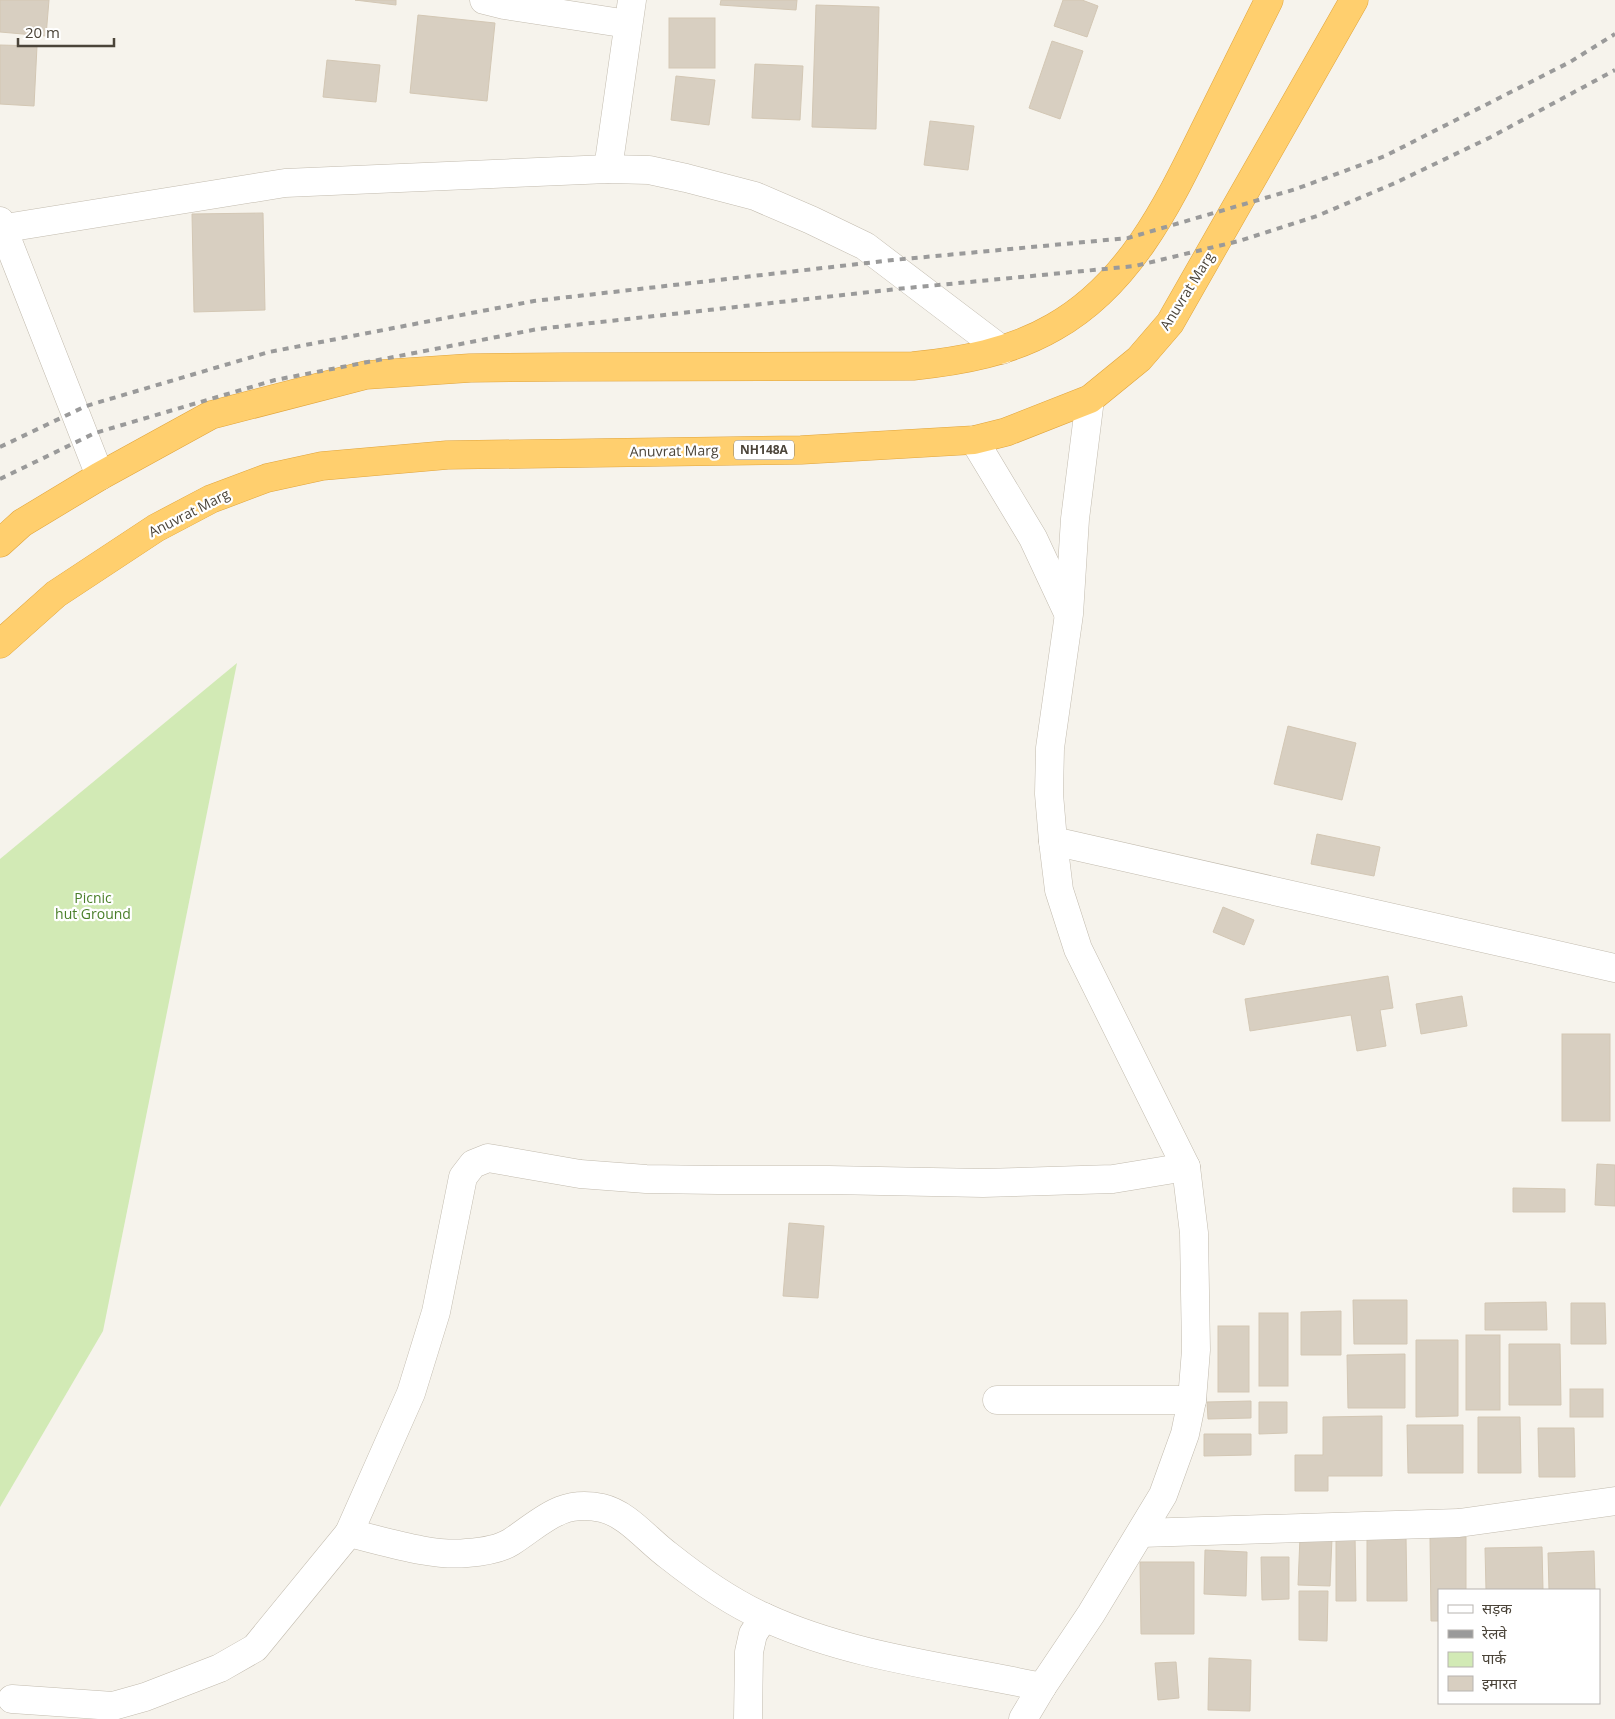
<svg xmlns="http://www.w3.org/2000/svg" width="1615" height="1719" font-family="'Open Sans','Noto Sans Devanagari',sans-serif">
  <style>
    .green { fill: #d2eab5 }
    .building { fill: #d8cfc1; stroke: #d3c7b4 }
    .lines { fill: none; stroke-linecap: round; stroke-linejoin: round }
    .minor-casing { stroke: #c2bbae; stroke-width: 29 }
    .highway-casing { stroke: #e0a43c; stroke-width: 29 }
    .minor { stroke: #fff; stroke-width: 28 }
    .highway { stroke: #ffcf6e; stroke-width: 28 }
    .rail { stroke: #9a9a9a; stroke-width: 4; stroke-dasharray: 6 6; stroke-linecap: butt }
    .labels { text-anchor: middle; stroke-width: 4.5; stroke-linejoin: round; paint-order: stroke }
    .shield { fill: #fff; stroke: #817c74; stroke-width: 1 }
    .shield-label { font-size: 12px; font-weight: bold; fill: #4b4439 }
    .street-label { font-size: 14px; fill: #4b4439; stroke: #fff }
    .park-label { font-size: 14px; fill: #4a7f2a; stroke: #fff }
  </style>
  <rect width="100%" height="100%" fill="#f6f3ec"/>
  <polygon class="green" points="237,663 103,1331 0,1507 0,859"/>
  <g class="building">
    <polygon points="0,0 49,0 46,36 0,32"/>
    <polygon points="355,0 396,0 396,5"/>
    <polygon points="721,0 797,0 796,10 720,5"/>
    <polygon points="1063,0 1082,0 1098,6 1087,37 1054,26"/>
    <polygon points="816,5 879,7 876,129 812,127"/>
    <polygon points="418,15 495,23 487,101 410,93"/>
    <rect x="669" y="18" width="46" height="50"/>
    <polygon points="1052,41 1083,51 1060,119 1029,108"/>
    <polygon points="0,45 37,46 34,106 0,104"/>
    <polygon points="327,60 380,65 376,102 323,97"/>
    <polygon points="755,64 803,66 800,120 752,118"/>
    <polygon points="676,76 715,80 709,125 671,120"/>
    <polygon points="930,121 974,126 968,170 924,165"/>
    <polygon points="263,213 265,310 194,312 192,214"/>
    <polygon points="1288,726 1356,743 1342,800 1274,784"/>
    <polygon points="1317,834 1380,847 1374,876 1311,864"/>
    <polygon points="1223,907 1254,920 1244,945 1213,932"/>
    <polygon points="1388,976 1393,1008 1380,1010 1386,1046 1357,1051 1351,1015 1250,1031 1245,999"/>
    <polygon points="1462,996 1467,1026 1421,1034 1416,1004"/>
    <rect x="1562" y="1034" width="48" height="87"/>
    <polygon points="1597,1164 1615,1165 1615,1206 1595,1205"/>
    <polygon points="1513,1188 1565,1189 1565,1212 1513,1212"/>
    <polygon points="789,1223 824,1226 818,1298 783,1296"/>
    <polygon points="1353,1300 1407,1300 1407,1344 1354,1344"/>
    <polygon points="1546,1302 1547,1330 1485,1330 1485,1303"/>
    <polygon points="1571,1303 1605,1303 1606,1344 1571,1344"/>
    <polygon points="1341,1311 1341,1355 1301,1355 1301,1312"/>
    <rect x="1259" y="1313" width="29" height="73"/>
    <rect x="1218" y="1326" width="31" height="66"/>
    <rect x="1466" y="1335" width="34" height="75"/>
    <polygon points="1416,1340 1458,1340 1458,1416 1416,1417"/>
    <polygon points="1509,1344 1560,1344 1561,1405 1509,1405"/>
    <polygon points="1405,1354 1405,1408 1348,1408 1347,1355"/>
    <rect x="1570" y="1389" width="33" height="28"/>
    <polygon points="1251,1401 1251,1418 1208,1419 1207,1402"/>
    <polygon points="1259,1402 1287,1402 1287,1433 1259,1434"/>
    <polygon points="1382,1416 1382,1476 1328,1476 1328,1491 1295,1491 1295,1455 1323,1455 1323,1417"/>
    <polygon points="1478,1417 1520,1417 1521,1473 1478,1473"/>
    <polygon points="1407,1425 1463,1425 1463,1473 1408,1473"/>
    <polygon points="1538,1428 1574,1428 1575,1477 1539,1477"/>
    <polygon points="1204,1434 1251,1434 1251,1455 1204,1456"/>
    <polygon points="1336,1535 1355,1535 1356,1601 1336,1601"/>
    <polygon points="1300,1537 1332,1538 1330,1586 1298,1585"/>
    <polygon points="1406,1537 1407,1601 1367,1601 1367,1538"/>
    <polygon points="1430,1537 1466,1537 1466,1590 1439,1590 1439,1621 1431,1621"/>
    <polygon points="1542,1547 1543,1590 1486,1590 1485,1548"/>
    <polygon points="1205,1550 1247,1552 1246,1596 1204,1594"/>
    <polygon points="1594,1551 1595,1590 1549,1590 1548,1553"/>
    <polygon points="1261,1557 1289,1557 1289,1599 1262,1600"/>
    <polygon points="1140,1562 1194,1562 1194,1634 1141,1634"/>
    <polygon points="1299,1591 1328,1591 1327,1641 1299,1640"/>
    <polygon points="1209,1658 1251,1660 1250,1711 1208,1710"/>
    <polygon points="1176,1662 1179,1698 1158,1700 1155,1663"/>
  </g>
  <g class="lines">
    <defs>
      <g id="minor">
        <polyline points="484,0 504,5 628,24"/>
        <polyline points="608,169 632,0"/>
        <polyline points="0,221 100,476"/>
        <polyline points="0,229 285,183 608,169 649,170 686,178 755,196 811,220 865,246 1002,350"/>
        <polyline points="974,440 1033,538 1068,613"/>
        <polyline points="1053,841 1615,968"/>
        <polyline points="997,1400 1192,1400"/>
        <path d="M349,1533C384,1541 432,1557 467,1553C480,1552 500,1549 511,1542C542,1522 560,1499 602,1508C628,1514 648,1541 669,1556C698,1579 731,1602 764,1617C851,1657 949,1667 1042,1687"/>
        <polyline points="1141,1533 1459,1523 1615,1501"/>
        <polyline points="12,1699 113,1706 145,1697 220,1668 255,1648 349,1533 411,1393 436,1312 463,1177 473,1164 488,1158 580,1174 646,1179 718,1180 829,1180 983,1183 1113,1179 1186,1167"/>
        <polyline points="748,1719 749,1652 753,1634 764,1617"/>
        <polyline points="1023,1719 1042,1687 1091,1614 1163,1495 1185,1434 1192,1400 1196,1350 1194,1233 1186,1167 1078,949 1059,890 1053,841 1049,794 1050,748 1069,614 1075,519 1090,399"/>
      </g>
      <g id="highway">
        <path d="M0,543L22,523L100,476L211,415L366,375L470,368L563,367L913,366C962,361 1011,352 1054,327C1130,284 1168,204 1205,129C1226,86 1248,43 1269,0"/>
        <polyline points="0,644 56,594 156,528 211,499 267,478 322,466 447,455 801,450 974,440 1006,432 1090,399 1139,359 1170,323 1354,0"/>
      </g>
    </defs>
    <use href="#minor" class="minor-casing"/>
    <use href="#highway" class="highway-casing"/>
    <use href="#minor" class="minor"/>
    <use href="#highway" class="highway"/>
    <g class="rail">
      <polyline points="0,447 86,406 269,352 534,301 893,260 1128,238 1296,189 1385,156 1570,62 1615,34"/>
      <polyline points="0,479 95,433 275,380 538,329 897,289 1135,266 1239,241 1317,216 1395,183 1491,137 1615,70"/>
    </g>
  </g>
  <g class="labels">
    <rect class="shield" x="734" y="440.5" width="60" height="19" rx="4"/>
    <g class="shield-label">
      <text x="764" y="454">NH148A</text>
    </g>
    <g class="street-label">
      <text transform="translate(1187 291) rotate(-58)" y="5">Anuvrat Marg</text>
      <text transform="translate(674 451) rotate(-1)" y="5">Anuvrat Marg</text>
      <text transform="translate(189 513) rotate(-27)" y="5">Anuvrat Marg</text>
    </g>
    <g class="park-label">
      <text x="93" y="903">Picnic<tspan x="93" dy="16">hut Ground</tspan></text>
    </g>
  </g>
  <rect x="1438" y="1589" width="162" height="115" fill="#ffffff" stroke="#b7b4b0"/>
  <rect x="1448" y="1605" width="25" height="8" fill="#ffffff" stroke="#b7b4b0"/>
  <text x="1482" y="1614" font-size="15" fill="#4b4439">सड़क</text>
  <rect x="1448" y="1630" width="25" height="8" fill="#9a9a9a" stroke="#b7b4b0"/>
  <text x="1482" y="1639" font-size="15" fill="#4b4439">रेलवे</text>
  <rect x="1448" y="1652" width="25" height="15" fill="#d2eab5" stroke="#b7b4b0"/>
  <text x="1482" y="1664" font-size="15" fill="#4b4439">पार्क</text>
  <rect x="1448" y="1676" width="25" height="15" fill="#d8cfc1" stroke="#b7b4b0"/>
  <text x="1482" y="1689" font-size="15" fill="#4b4439">इमारत</text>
  <path d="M18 38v8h96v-8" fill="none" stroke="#4b4439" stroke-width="2.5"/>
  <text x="25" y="38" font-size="15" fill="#4b4439" stroke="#ffffff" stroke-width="4" paint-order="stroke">20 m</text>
</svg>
